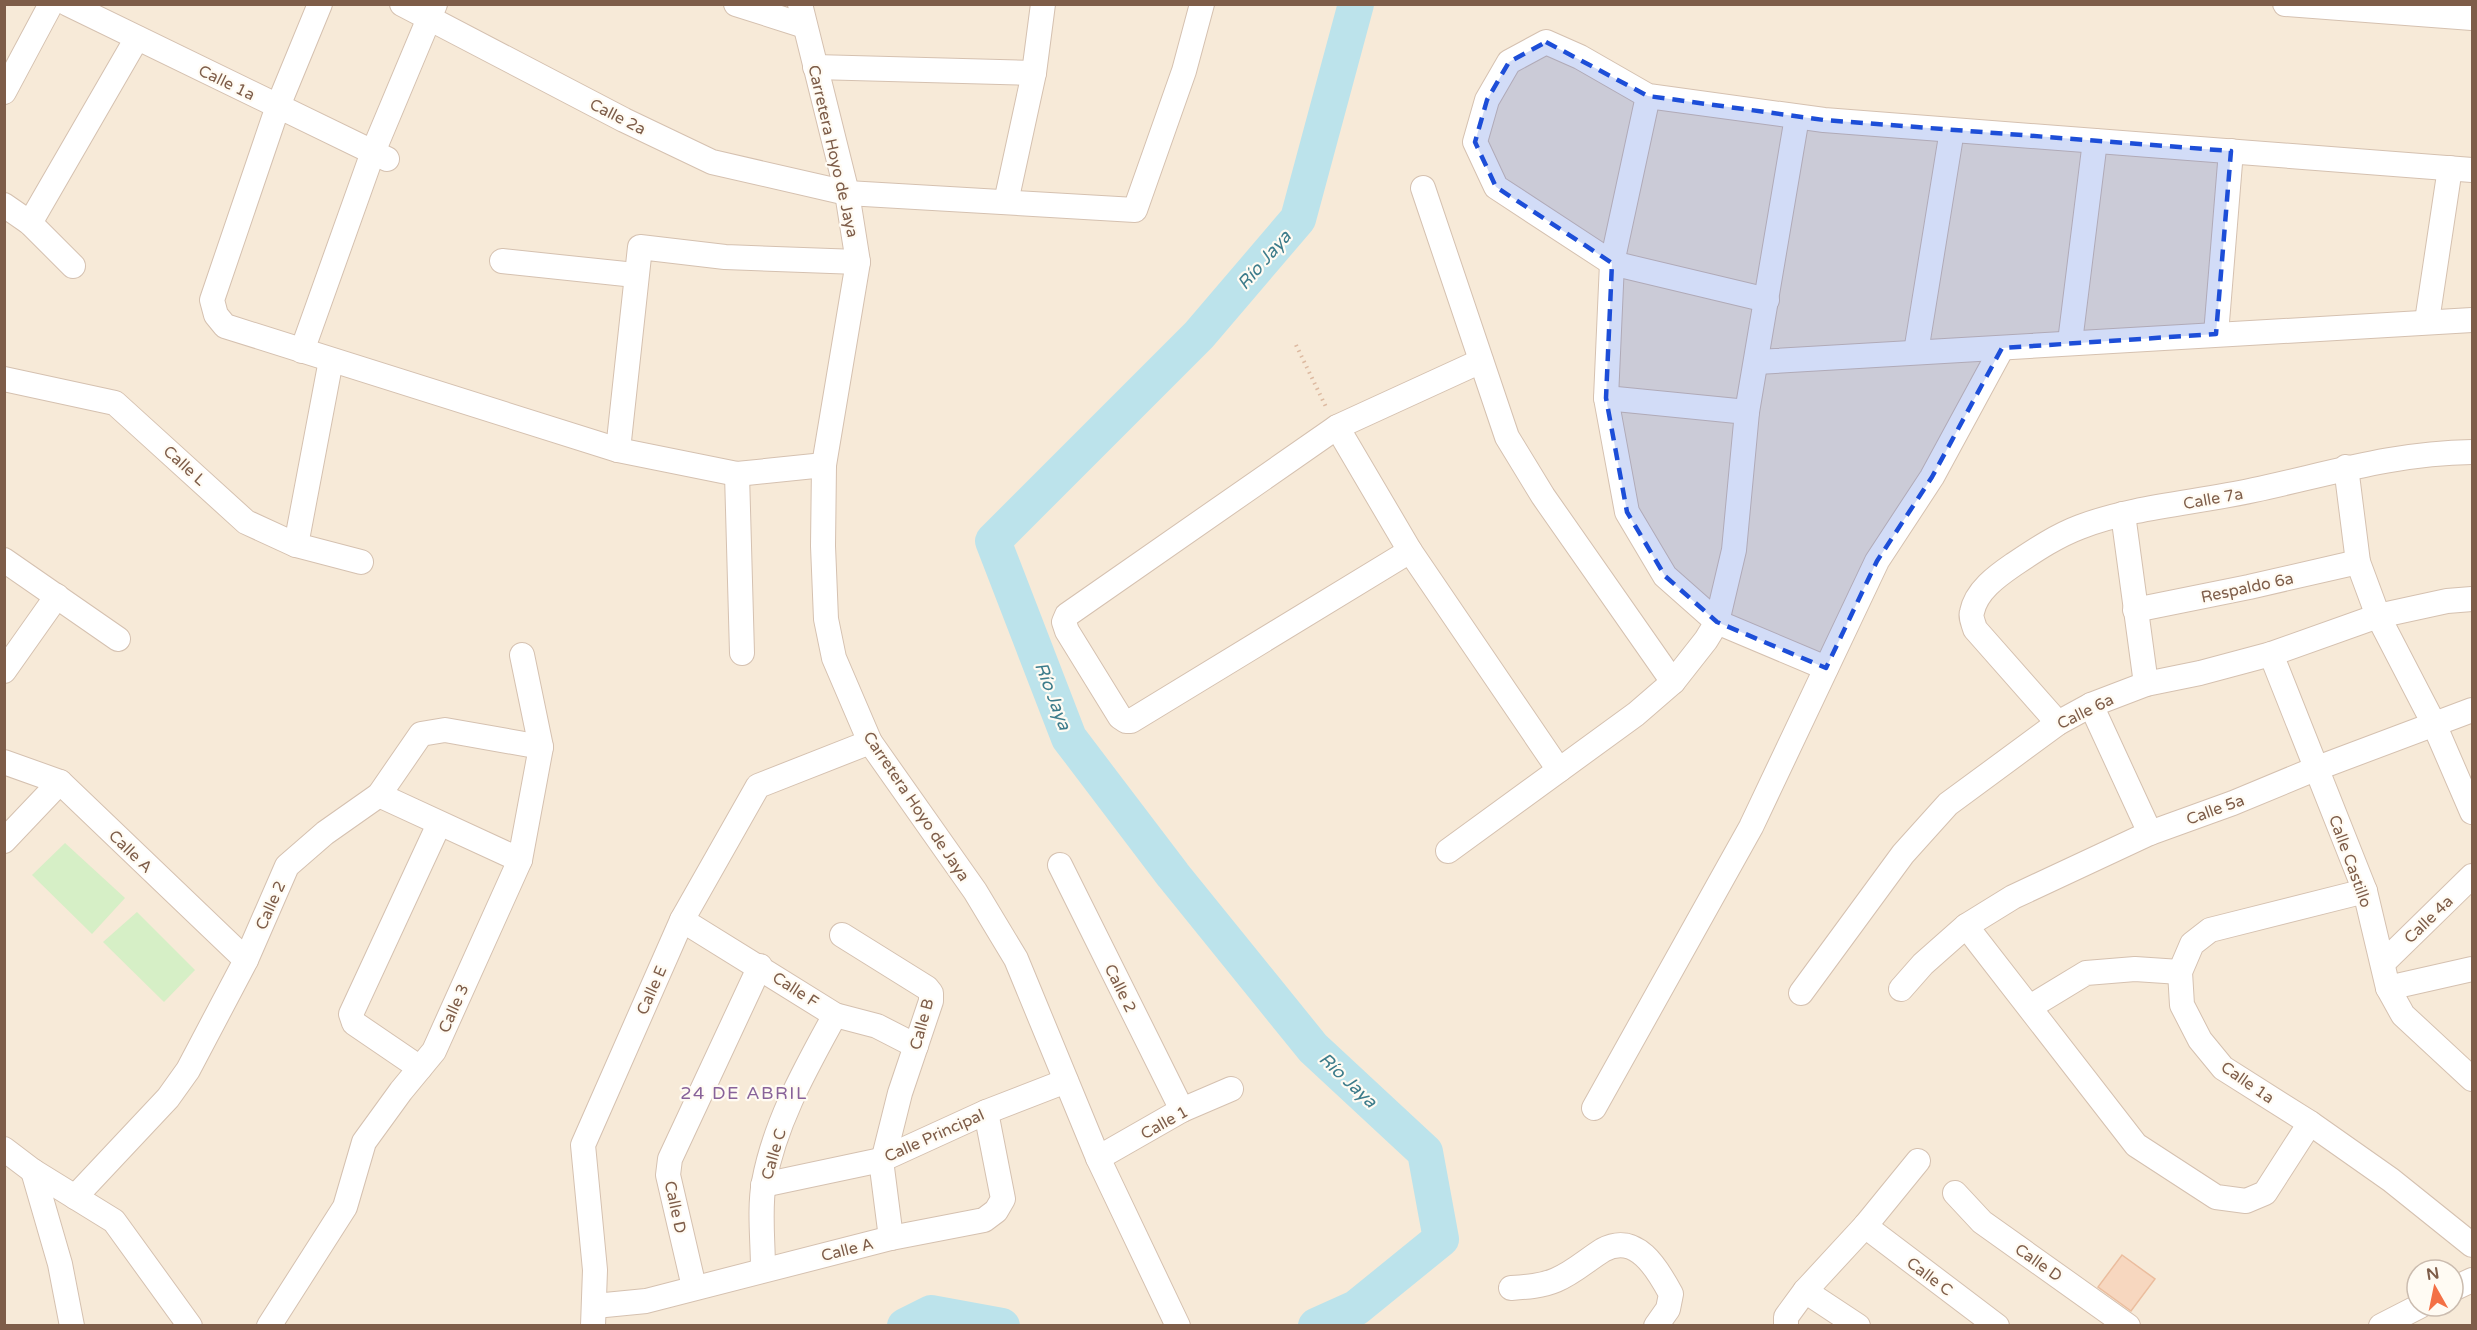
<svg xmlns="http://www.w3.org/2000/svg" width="2477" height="1330" font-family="'Varela Round',sans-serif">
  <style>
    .residential { fill: #f7ead8; fill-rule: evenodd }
    .green { fill: #d6efc6 }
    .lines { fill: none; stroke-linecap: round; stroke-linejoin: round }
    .river { stroke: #bce3eb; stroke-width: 36 }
    .building { fill: #f7d7bf; stroke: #ebbd9e; stroke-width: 1.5 }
    .minor-casing { stroke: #d5c1b0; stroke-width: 26 }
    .path { stroke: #ddbaa1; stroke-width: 4; stroke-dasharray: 1.5 4.5; stroke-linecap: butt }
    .minor { stroke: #fff; stroke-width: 24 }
    .marked { fill: #1d4ed8; fill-opacity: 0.2; stroke: #1d4ed8; stroke-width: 4.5; stroke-dasharray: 12 8; stroke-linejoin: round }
    .labels { text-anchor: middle; stroke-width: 4.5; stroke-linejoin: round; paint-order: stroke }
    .street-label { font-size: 16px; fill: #7e5d49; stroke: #fffbf3 }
    .water-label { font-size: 18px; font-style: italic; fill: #3d7c8b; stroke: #fffbf3 }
    .neighbourhood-label { font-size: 18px; letter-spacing: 1.5px; fill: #886299; stroke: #fffbf3 }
  </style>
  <rect width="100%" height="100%" fill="#fef7eb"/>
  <path class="residential" d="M5,5H2472V1325L5,1326ZM2417,1270H2453V1306H2417Z"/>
  <g class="green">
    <polygon points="65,843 125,898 92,934 32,875"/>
    <polygon points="137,912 195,970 164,1002 103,942"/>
  </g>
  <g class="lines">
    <g class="river">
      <polyline points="905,1326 931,1313 1002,1326"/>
      <polyline points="1316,1326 1356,1308 1441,1239 1425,1152 1313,1048 1173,875 1069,738 993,541 1199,335 1298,219 1356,4"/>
    </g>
  </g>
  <polygon class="building" points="2122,1255 2155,1279 2131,1311 2098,1287"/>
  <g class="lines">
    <defs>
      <g id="minor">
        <polyline points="68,4 387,159"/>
        <polyline points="320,4 278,106 212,300 216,315 225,326 618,450 737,474 824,465"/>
        <polyline points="402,4 624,120 712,162 847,193 1135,210 1184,71 1202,4"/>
        <polyline points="736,4 805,26"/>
        <polyline points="800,4 847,193 858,262 824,465 823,546 826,619 834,658 870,742 975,891 1016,959 1098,1158 1178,1326"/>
        <polyline points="2285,4 2472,18"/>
        <polyline points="815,67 1034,73"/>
        <polyline points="4,92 51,4"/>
        <polyline points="1648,96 1612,263 1606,398 1627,512 1665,576 1717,622 1826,668"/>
        <polyline points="1423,188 1507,437 1543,496 1673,682"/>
        <polyline points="1006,202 1034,73 1043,4"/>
        <polyline points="4,205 30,223 73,266"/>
        <polyline points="30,223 137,38"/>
        <polyline points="502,261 635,275"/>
        <polyline points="1767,300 1612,263 1496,187 1475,142 1487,100 1509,62 1546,42 1580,57 1648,96 1824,120 2472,170"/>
        <polyline points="2427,321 2450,168"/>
        <polyline points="2216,334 2231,151"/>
        <polyline points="2070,342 2095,141"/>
        <polyline points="302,351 373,152 435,4"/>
        <polyline points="1916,352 1952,130"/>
        <polyline points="1757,362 2472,320"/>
        <polyline points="4,379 115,403 246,522 296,545 361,562"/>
        <polyline points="1606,398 1747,412"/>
        <polyline points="1337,427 1410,551 1559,770"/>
        <polyline points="618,450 640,247 725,257 858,262"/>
        <polyline points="2346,467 2358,562 2378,616 2434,724 2472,812"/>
        <polyline points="737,474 742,653"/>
        <polyline points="2123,514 2146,684"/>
        <polyline points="296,545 331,360"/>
        <polyline points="1410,551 1131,721 1126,721 1120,717 1067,631 1064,622 1067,615 1337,427 1481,361"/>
        <polyline points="4,560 118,639"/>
        <polyline points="2135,610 2249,587 2358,562"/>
        <polyline points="2271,654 2365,891 2388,988 2403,1015 2472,1079"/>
        <polyline points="4,671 57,596"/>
        <polyline points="2091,705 2150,833"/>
        <path d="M2058,723L1975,629C1974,624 1970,617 1972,612C1976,591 1997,576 2013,565C2034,551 2056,536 2080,527C2135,506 2196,503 2254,490C2329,474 2394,453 2472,452"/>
        <polyline points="4,762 60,782 246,960"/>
        <polyline points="379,795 520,860"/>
        <polyline points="4,841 60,782"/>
        <polyline points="1448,851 1636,714 1673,682 1706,640 1717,622 1734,550 1747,412 1797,117"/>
        <polyline points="1060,865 1182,1110"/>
        <polyline points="2365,891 2210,930 2192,944 2180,972 2182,1005 2200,1040 2223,1068 2310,1123 2391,1180 2472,1245"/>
        <polyline points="682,920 835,1015 877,1026 916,1046"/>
        <polyline points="1966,926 2013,897 2150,833 2233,803 2315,769 2472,710"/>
        <polyline points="842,935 927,988 931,993 931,1001 900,1093 884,1157"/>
        <polyline points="2383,963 2472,876"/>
        <polyline points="2388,988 2472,969"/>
        <polyline points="1901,989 1923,964 1966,926 2136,1145 2216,1197 2246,1201 2265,1193 2310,1123"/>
        <polyline points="1801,993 1903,854 1948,804 2058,723 2091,705 2146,684 2200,673 2271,654 2378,616 2447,601 2472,599"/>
        <polyline points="2030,1007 2086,973 2135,969 2180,972"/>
        <polyline points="420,1068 354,1023 351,1014 439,824"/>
        <polyline points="1594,1108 1751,827 1877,561 1932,477 2002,348"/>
        <polyline points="4,1149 33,1171 114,1221 190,1326"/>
        <polyline points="1098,1158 1182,1110 1231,1089"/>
        <polyline points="881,1160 891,1238"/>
        <polyline points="33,1171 60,1264 72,1326"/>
        <polyline points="763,1185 881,1160 986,1112 1066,1081"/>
        <polyline points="1955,1193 1982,1222 2128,1326"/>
        <polyline points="75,1197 168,1098 188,1070 246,960 287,866 325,833 379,795 421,734 445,730 541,747"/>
        <polyline points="1865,1226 1997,1326"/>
        <path d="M763,1269C763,1242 759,1208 764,1182C775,1122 806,1068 835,1015"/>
        <polyline points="694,1287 668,1175 670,1159 760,966"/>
        <path d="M1511,1288C1526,1287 1542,1286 1556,1280C1573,1273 1587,1260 1603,1250C1636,1232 1657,1268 1671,1294L1668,1309L1656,1326"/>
        <polyline points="2453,1289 2472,1280"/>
        <polyline points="1805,1291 1858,1326"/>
        <polyline points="595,1306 646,1301 891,1238 984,1220 996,1211 1003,1199 986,1112"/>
        <polyline points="269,1326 345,1207 364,1142 401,1091 434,1051 520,860 541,747 522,655"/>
        <polyline points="593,1326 595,1270 583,1145 682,920 758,786 870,742"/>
        <polyline points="1786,1326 1786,1317 1805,1291 1865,1226 1918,1161"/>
        <polyline points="2381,1326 2420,1306"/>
      </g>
    </defs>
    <use href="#minor" class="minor-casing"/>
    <polyline class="path" points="1296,345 1327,409"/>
    <use href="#minor" class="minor"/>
  </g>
  <path class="marked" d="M1546,42L1648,96L1824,120L2231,151L2216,334L2002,348L1932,477L1877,561L1826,668L1717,622L1665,576L1627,512L1606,398L1612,263L1496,187L1475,142L1487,100L1509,62Z"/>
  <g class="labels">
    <g class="street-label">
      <text transform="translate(227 82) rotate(26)" y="6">Calle 1a</text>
      <text transform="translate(618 116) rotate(27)" y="6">Calle 2a</text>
      <text transform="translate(834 151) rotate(77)" y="6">Carretera Hoyo de Jaya</text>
      <text transform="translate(185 465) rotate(42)" y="6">Calle L</text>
      <text transform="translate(2213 498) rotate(-10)" y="6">Calle 7a</text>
      <text transform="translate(2247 587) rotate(-12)" y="6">Respaldo 6a</text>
      <text transform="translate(2085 711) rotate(-26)" y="6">Calle 6a</text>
      <text transform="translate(917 806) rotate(56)" y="6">Carretera Hoyo de Jaya</text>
      <text transform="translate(2215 809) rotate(-20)" y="6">Calle 5a</text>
      <text transform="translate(131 851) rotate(44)" y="6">Calle A</text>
      <text transform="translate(2351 861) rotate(70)" y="6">Calle Castillo</text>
      <text transform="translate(270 905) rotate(-66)" y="6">Calle 2</text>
      <text transform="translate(2428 919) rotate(-44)" y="6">Calle 4a</text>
      <text transform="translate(1121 988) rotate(64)" y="6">Calle 2</text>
      <text transform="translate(796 989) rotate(33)" y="6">Calle F</text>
      <text transform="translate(651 990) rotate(-66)" y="6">Calle E</text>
      <text transform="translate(453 1008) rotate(-66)" y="6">Calle 3</text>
      <text transform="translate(921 1024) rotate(-75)" y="6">Calle B</text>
      <text transform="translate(2248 1082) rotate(35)" y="6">Calle 1a</text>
      <text transform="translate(1164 1122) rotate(-29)" y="6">Calle 1</text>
      <text transform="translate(934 1135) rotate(-24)" y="6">Calle Principal</text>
      <text transform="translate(773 1154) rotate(-74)" y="6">Calle C</text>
      <text transform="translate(676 1207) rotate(78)" y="6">Calle D</text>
      <text transform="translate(847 1249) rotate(-14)" y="6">Calle A</text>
      <text transform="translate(2039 1262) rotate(35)" y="6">Calle D</text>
      <text transform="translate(1930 1276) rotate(37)" y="6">Calle C</text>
    </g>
    <g class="water-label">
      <text transform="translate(1264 260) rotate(-49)" y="6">Río Jaya</text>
      <text transform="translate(1053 696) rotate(69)" y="6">Río Jaya</text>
      <text transform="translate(1348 1080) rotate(43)" y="6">Río Jaya</text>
    </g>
    <g class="neighbourhood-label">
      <text x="744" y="1099">24 DE ABRIL</text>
    </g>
  </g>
  <rect width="2477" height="1330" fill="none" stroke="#7e5d49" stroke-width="12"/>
  <g transform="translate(2435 1288) rotate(351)"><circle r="28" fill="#fffbf3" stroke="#cbbcaf" stroke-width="1.5"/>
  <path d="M0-4.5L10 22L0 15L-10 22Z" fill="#f37045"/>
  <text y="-9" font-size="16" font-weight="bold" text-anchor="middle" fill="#7e5d49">N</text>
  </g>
</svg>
